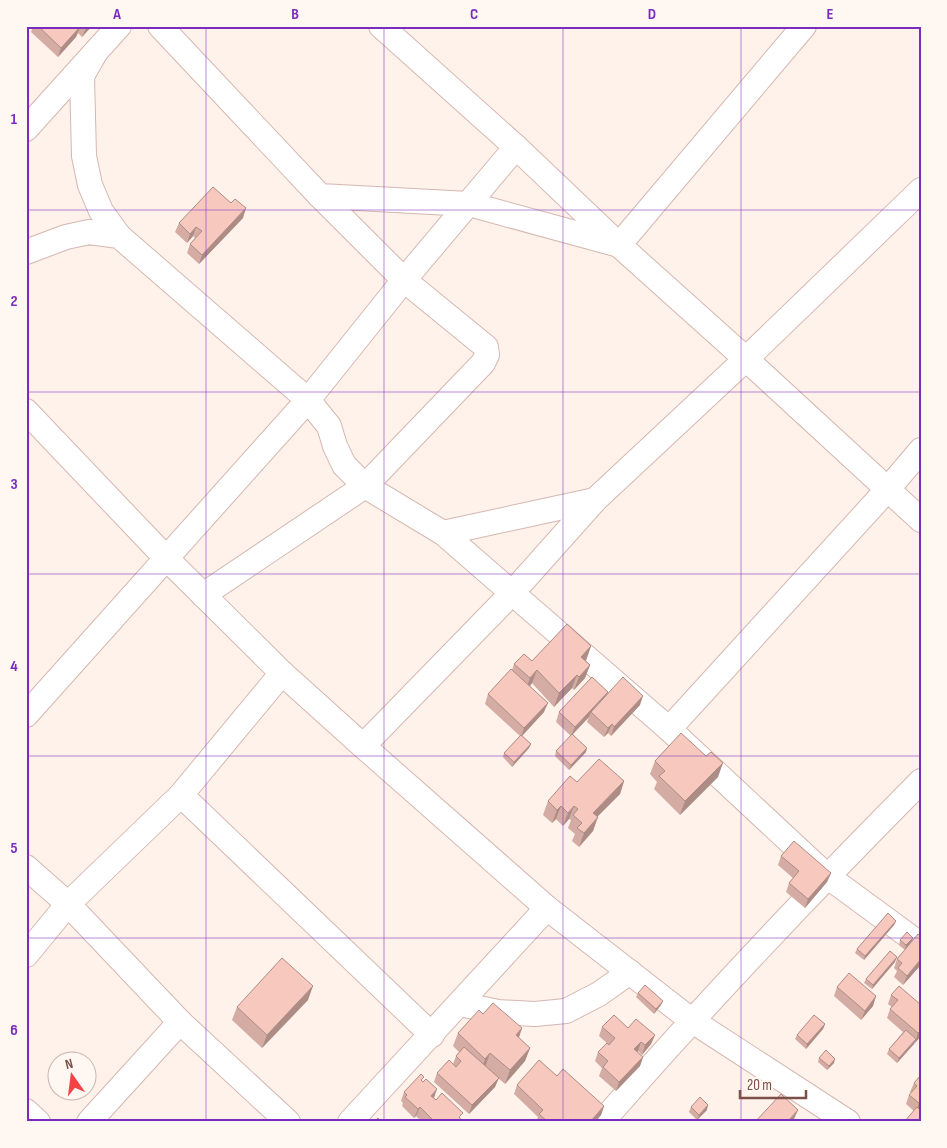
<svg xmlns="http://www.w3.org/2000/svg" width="947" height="1148" font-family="'Sofia Sans Condensed',sans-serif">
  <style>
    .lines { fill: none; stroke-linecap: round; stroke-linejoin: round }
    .minor-casing { stroke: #d5b7b0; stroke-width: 26 }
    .minor { stroke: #fff; stroke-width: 24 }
    .wall { fill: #d4aca3 }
    .shaded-wall { fill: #ad8c85 }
    .building { fill: #f7c8be; stroke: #ad8c85 }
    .grid { fill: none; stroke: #7b2cbf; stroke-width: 1; stroke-opacity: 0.55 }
    .neatline { fill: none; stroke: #7b2cbf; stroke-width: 2 }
    .grid-label { font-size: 16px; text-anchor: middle; font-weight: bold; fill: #7b2cbf }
  </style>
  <rect width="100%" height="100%" fill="#fef2ea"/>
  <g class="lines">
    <defs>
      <g id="minor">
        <polyline points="160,26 320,196 469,204 619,245 804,26"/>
        <polyline points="381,26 516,147 619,245 746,359 921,520"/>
        <polyline points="95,53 82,76 84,156 90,185 101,211 119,236"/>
        <polyline points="26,129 119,26"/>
        <polyline points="26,252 66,237 89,232 119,236 308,400 329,426 335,446 344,465 365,486 443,533 669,729 827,876 921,945"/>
        <polyline points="26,411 166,558 282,673 363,746 547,908 691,1020 848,1122"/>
        <polyline points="443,533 595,500"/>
        <polyline points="203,595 365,486 483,363 487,355 486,347 404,280 320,196"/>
        <polyline points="26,715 308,400 404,280 516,147"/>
        <polyline points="669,729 887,490 921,450"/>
        <polyline points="363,746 512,593 595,500 746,359 921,190"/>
        <polyline points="181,795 432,1035"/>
        <polyline points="26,867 68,904 180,1022 288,1122"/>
        <polyline points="26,955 68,904 181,795 282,673"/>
        <polyline points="460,1004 498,1012 535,1014 566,1011 599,994 630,972"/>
        <polyline points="26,1111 38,1122"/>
        <polyline points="89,1122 180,1022"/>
        <polyline points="350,1122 547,908"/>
        <path d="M602,1122C704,1005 811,892 921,781"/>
      </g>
    </defs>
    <use href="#minor" class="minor-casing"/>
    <use href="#minor" class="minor"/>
  </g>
  <g class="wall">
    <polygon points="33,26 92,26 82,37 78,33 76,37 58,57 31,32"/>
    <polygon points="231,203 243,218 199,264 187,253 190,244 195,238 193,236 187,243 175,232 179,223"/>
    <polygon points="591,646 586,661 590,665 585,678 574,690 572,688 554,707 532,683 530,686 544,712 522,736 531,744 529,748 512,767 503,757 504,753 520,736 485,704 488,694 512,670 514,664 532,661"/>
    <polygon points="608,692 606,696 640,705 611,736 608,733 604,737 587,722 589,717 573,734 586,752 569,770 555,756 556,751 571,736 556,722 559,712"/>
    <polygon points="706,756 718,777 680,815 654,789 657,782 650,774 655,761"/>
    <polygon points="624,781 620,794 597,817 593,831 579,847 572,841 575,834 568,828 571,820 569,819 563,826 556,819 552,823 543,815 548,801 577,782"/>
    <polygon points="781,856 831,873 827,882 805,908 786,892 789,883 793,878 778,865"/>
    <polygon points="896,921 894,925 864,960 855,953 857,949"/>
    <polygon points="921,937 921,968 919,967 903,985 894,977 897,971 894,968 897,959 905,950 899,945 900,940 912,942"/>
    <polygon points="895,962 872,989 864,983 866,979"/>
    <polygon points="837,987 876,996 873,1006 861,1020 834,996"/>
    <polygon points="638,993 661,1005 654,1014 636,997"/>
    <polygon points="891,995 921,1005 921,1036 897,1063 887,1054 889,1049 903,1032 887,1018 890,1009 892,1007 888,1004"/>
    <polygon points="308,1000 262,1048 232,1020 237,1007"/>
    <polygon points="483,1014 522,1028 519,1038 530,1048 525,1061 505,1084 498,1078 495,1087 469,1114 434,1082 437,1073 453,1064 456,1056 459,1052 453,1046 458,1033"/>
    <polygon points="825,1024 823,1029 806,1049 795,1039 797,1035"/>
    <polygon points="602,1027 628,1028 655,1035 651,1044 642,1055 638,1051 637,1052 643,1057 640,1066 616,1091 599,1076 602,1068 595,1061 598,1052 609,1045 599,1036"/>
    <polygon points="819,1058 834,1063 827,1070 818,1062"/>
    <polygon points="921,1075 921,1106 919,1109 921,1122 914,1111 906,1104 909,1095 911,1093 910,1092 914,1083"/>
    <polygon points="557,1076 604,1106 601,1115 595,1122 536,1122 538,1117 514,1094 517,1085"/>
    <polygon points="422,1081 434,1098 463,1122 422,1122 416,1116 414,1118 402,1106 403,1103 401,1101 404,1092"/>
    <polygon points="691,1107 707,1110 697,1120 689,1112"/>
  </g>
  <g class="shaded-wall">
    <polygon points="87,26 92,26 82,37 86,28"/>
    <polygon points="80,27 76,37 58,57 61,48"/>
    <polygon points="246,208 243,218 199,264 202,255"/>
    <polygon points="196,227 193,236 187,243 190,234"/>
    <polygon points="591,646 586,660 576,670 581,657"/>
    <polygon points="590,665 585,678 574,690 579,677"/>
    <polygon points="537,670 532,683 525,692 530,678"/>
    <polygon points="577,675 572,688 554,707 559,693"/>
    <polygon points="608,692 604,701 591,712 589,717 571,736 575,727"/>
    <polygon points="643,696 640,705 611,736 614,727"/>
    <polygon points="548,703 544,712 521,737 524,728"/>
    <polygon points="612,724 608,733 604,737 608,728"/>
    <polygon points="531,744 529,748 512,767 514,762"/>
    <polygon points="587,748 586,752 569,770 571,765"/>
    <polygon points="723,763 718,777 680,815 685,801"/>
    <polygon points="624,781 620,794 588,826 593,813"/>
    <polygon points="561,806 556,819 552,823 557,810"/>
    <polygon points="574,806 569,819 563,826 568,813"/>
    <polygon points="598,817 593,831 579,847 584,833"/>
    <polygon points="831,873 827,882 805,908 808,899"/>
    <polygon points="896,921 894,925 864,960 865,956"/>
    <polygon points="913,938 912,942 905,950 906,945"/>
    <polygon points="897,957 895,962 872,989 873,985"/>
    <polygon points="921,959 919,967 903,985 907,976"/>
    <polygon points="313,986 308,1000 262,1048 267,1035"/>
    <polygon points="876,996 873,1006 861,1020 865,1011"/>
    <polygon points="663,1001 661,1005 654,1014 656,1009"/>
    <polygon points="825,1024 823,1029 806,1049 807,1044"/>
    <polygon points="522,1028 517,1042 516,1035"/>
    <polygon points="921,1031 921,1036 915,1043 918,1033"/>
    <polygon points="655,1035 651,1044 642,1055 645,1045"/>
    <polygon points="916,1039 914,1044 897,1063 899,1058"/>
    <polygon points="641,1042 638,1051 631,1058 634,1049"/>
    <polygon points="530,1048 525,1061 505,1084 510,1070"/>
    <polygon points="490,1053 485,1067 481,1072 485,1059"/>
    <polygon points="643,1057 640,1066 616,1091 619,1082"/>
    <polygon points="835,1059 834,1063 827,1070 829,1066"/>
    <polygon points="499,1078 495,1087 469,1114 472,1105"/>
    <polygon points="437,1089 434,1098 431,1096"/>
    <polygon points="921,1101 921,1106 916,1112 919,1103"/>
    <polygon points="708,1105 707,1110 697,1120 699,1115"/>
    <polygon points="604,1106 601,1115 595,1122 590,1122"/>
    <polygon points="420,1107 416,1116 414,1118 418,1109"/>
    <polygon points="798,1110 794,1119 792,1122 787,1122"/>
  </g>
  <g class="building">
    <polygon points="38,26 78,26 80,27 61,48"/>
    <polygon points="213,187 231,203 235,199 246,208 202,255 190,244 202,231 196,227 190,234 179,223"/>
    <polygon points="567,624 591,646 581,657 590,665 579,677 577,675 559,693 537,670 530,678 514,664 524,654 532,661"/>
    <polygon points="511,669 548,703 524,728 488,694"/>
    <polygon points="592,677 608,692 575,727 559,712"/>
    <polygon points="623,677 643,696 614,727 612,724 608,728 591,712"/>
    <polygon points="681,733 706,756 711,752 723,763 685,801 659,776 665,771 655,761"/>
    <polygon points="572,734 587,748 571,765 556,751"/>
    <polygon points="521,735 531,744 514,762 504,753"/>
    <polygon points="599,759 624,781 593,813 598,817 584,833 577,828 582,823 573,815 578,809 574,806 568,813 561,806 557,810 548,801 570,776 577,782"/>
    <polygon points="794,841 831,873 808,899 789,883 799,871 781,856"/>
    <polygon points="888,913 896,921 865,956 857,949"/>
    <polygon points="907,932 913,938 906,945 900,940"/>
    <polygon points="918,934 921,937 921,959 907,976 898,968 902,963 897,959"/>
    <polygon points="890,951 897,957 873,985 866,979"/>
    <polygon points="282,958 313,986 267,1035 237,1007"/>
    <polygon points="849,973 876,996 865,1011 837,987"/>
    <polygon points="645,985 663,1001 656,1009 638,993"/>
    <polygon points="899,986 921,1005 921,1031 918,1033 890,1009 898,1000 891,995"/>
    <polygon points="493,1003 522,1028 516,1035 530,1048 510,1070 490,1053 485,1059 458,1033 479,1010 483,1014"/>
    <polygon points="614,1015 628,1028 636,1019 655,1035 645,1045 641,1042 634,1049 643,1057 619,1082 603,1067 608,1061 598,1052 607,1043 609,1045 615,1038 602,1027"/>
    <polygon points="814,1015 825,1024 807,1044 797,1035"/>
    <polygon points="906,1030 916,1039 899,1058 889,1049"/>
    <polygon points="464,1047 499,1078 472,1105 437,1073 449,1060 456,1067 461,1061 456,1056"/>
    <polygon points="826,1050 835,1059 829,1066 819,1058"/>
    <polygon points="539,1060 557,1076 563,1069 604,1106 590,1122 548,1122 539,1114 543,1110 517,1085"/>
    <polygon points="421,1074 424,1077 421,1080 423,1082 426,1079 437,1089 431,1096 436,1100 442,1093 463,1113 459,1117 463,1122 435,1122 420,1107 418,1109 405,1097 407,1095 404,1092"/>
    <polygon points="921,1075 921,1101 919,1103 909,1095 917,1086 914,1083"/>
    <polygon points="781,1094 798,1110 787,1122 755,1122"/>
    <polygon points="700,1097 708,1105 699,1115 691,1107"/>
    <polygon points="917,1107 919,1109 921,1107 921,1122 904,1122"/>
    <polygon points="378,1118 381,1122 374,1122"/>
  </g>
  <path class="grid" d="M206,26V1122M384,26V1122M563,26V1122M741,26V1122M26,210H921M26,392H921M26,574H921M26,756H921M26,938H921"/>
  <rect width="947" height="1148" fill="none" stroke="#fff7f2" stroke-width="55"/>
  <g transform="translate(72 1076) rotate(346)"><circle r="24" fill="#fff7f2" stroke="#cbb4ae"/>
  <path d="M0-4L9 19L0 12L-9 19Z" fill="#f44345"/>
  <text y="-8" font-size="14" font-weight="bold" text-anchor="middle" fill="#7d4f49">N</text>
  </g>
  <path d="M740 1090v8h66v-8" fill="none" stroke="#7d4f49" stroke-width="2.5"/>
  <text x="747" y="1090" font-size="15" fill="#7d4f49" stroke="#fff7f2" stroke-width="4" paint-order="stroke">20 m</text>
  <rect x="28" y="28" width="892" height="1092" class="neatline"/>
  <g class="grid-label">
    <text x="117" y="19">A</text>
    <text x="295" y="19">B</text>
    <text x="474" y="19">C</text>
    <text x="652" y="19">D</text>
    <text x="830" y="19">E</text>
    <text x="14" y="124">1</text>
    <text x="14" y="306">2</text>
    <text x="14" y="489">3</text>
    <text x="14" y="671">4</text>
    <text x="14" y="853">5</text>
    <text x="14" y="1035">6</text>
  </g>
</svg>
